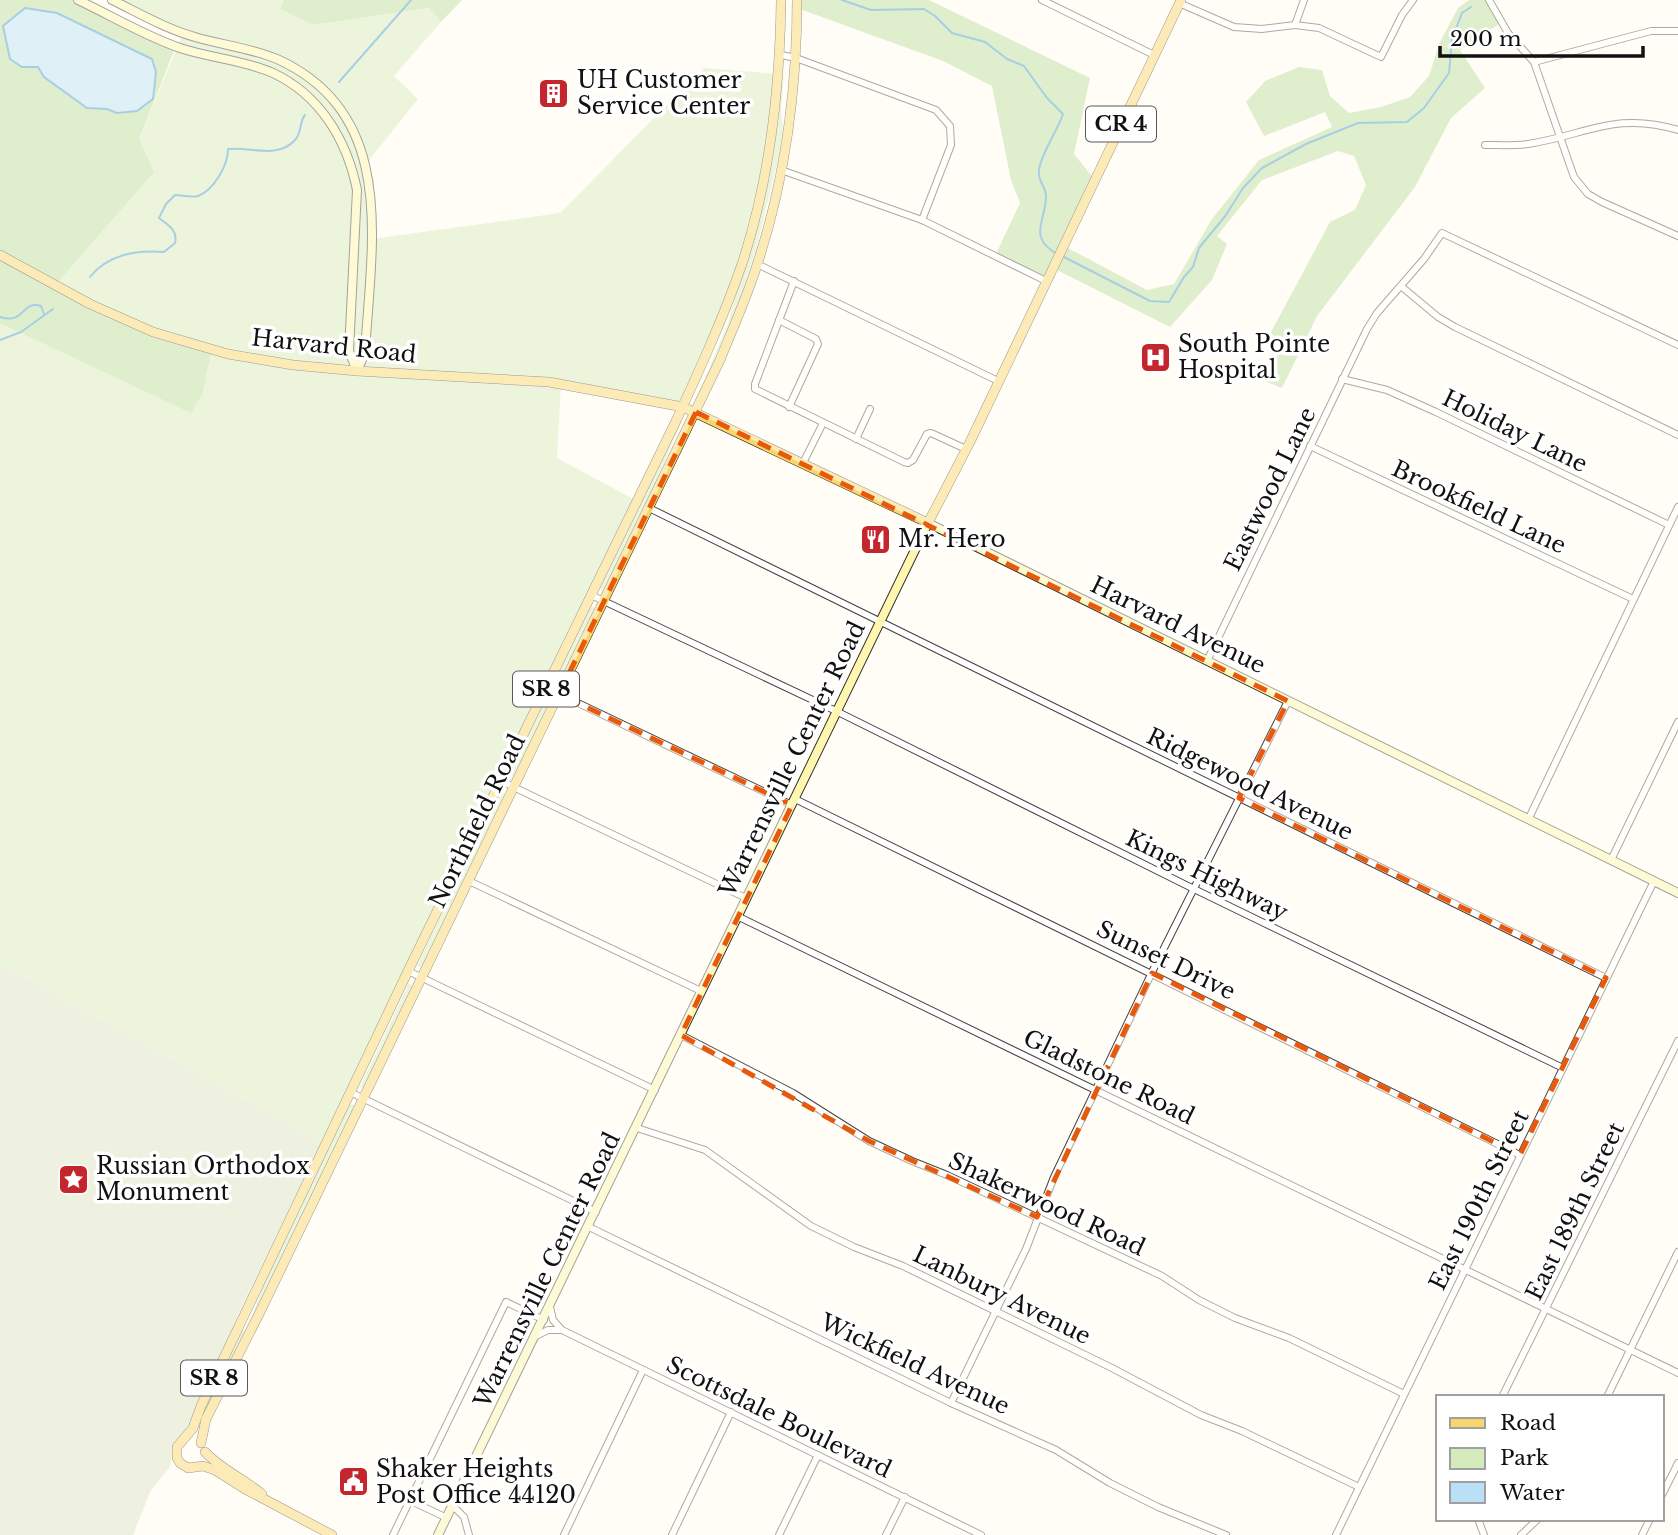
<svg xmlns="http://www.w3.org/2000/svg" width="1678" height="1535" font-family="'Libre Baskerville',serif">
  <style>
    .green { fill: #d5ebbd }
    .forest { fill: #b9dc9c; fill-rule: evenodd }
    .cemetery { fill: #d9e3c4 }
    .water { fill: #b9e0f7; stroke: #3f96cf; stroke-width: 2 }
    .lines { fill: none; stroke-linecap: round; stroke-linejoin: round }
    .stream { stroke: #3f96cf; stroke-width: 2 }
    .street-casing { stroke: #444; stroke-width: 8 }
    .secondary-casing { stroke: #333; stroke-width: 10 }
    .primary-casing { stroke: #222; stroke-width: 10 }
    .street { stroke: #fff; stroke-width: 6 }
    .secondary { stroke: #fff6b0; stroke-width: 8 }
    .primary { stroke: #f9d66b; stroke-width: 9 }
    .marked { fill: none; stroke: #e8590c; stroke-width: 5; stroke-dasharray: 14 9; stroke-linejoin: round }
    .labels { text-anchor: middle; stroke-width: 7; stroke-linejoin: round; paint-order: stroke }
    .shield { fill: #fff; stroke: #585858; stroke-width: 2 }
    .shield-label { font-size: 21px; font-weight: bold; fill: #111 }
    .poi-label { font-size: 23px; fill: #111; stroke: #fff; text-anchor: start }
    .street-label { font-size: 23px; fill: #111; stroke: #fff }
  </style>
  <rect width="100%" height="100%" fill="#fffdf5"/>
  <g class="green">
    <polygon points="112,0 284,0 280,9 313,25 429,8 441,22 394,76 418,99 366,164 372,239 560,213 704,68 779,74 776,111 742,263 683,407 561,384 557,458 637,501 590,607 594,607 595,610 515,776 510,776 510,773 585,617 577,612 322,1141 0,963 0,279 153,332 55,285 139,139 183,33"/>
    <polygon points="784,73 781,110 783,126 779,155 756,250 741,296 700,395 698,396 728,323 766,188"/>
    <polygon points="687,409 644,509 603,592 600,588"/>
    <polygon points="504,792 505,796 422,968 417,966 500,793"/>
    <polygon points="409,983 413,987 363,1089 360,1087"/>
    <polygon points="350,1103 355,1106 256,1311 254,1311 267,1275"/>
    <polygon points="241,1329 245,1331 202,1421 199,1420"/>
  </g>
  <g class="forest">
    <path d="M0,0H78L176,46L139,139L154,172L55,285L90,304L212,349L202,395L191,413L0,323ZM57,13L152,59L153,99L137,111L117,113L107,109L87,108L44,77L38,67H22L10,59L3,26Z"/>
    <polygon points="284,0 462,0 441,22 429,8 313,25 280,9"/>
    <polygon points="797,0 929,0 1090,78 1074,154 1095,180 1064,246 1147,290 1174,284 1212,219 1259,160 1332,127 1325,112 1264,136 1246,102 1265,81 1299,67 1322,70 1330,96 1349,113 1381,107 1410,97 1429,76 1440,42 1458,8 1469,0 1490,0 1502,22 1460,50 1485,88 1451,118 1415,187 1317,316 1282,388 1262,380 1275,348 1270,334 1330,222 1355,210 1366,185 1354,156 1338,151 1262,180 1217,236 1227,244 1212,280 1170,327 1053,268 1046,281 995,256 1020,203 1011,180 992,86 943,61 797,8"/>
  </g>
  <polygon class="cemetery" points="0,963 322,1141 240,1310 190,1429 174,1446 170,1467 151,1490 133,1535 0,1535"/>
  <polygon class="water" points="25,8 57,13 152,59 156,72 153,99 137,111 117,113 107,109 87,108 44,77 38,67 22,67 10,59 3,26"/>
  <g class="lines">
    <g class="stream">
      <path d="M842,0L871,10L924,9L935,16L952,33L985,42L1007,59L1024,66L1047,98L1063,114C1057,132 1041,153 1039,170C1037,181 1046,186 1046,196C1046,221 1027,237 1057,254"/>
      <polyline points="339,82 411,0"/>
      <polyline points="1062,256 1150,301 1169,302 1184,277 1193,267 1199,248 1226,215 1243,188 1262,168 1306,144 1358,123 1407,122 1424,108 1449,73 1452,39 1462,13 1471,7"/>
      <path d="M90,277C108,254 137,250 164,252L175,243C178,230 168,225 159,218L166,204L175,195C182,195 191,198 198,196C214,190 228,165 228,149C249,146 277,160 295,140C302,133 299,122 305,115"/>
      <path d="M0,317C25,325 21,300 41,306L44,314"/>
      <polyline points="0,340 21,332 53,309"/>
    </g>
    <defs>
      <g id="street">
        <polyline points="1042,0 1154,55"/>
        <polyline points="1489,0 1508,33 1534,62 1574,177 1588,194 1602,202 1678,236"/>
        <polyline points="1179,3 1234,27 1262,29 1295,25 1319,28 1381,57 1402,15 1413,0"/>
        <polyline points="1295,25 1304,0"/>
        <polyline points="781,55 796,58 936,110 950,126 951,145 922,220"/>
        <polyline points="1534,62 1651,31 1678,31"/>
        <path d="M1485,145C1499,145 1514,146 1528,144C1586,135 1616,111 1678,130"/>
        <polyline points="781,170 922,220 1046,281"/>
        <polyline points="757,264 998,381"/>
        <polyline points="794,281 755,384 755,389 904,462 908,463 913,460 927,434 931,433 966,449"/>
        <polyline points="1402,287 1438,317 1455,327 1678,435"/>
        <polyline points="779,320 816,339 818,344 789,407"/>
        <polyline points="1342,379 1387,390 1436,412 1669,525"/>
        <polyline points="856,439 870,409"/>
        <polyline points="1310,446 1633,599"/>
        <polyline points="803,463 823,423"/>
        <polyline points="649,508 1606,978"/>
        <polyline points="591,595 836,711 1194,889 1563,1068"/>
        <polyline points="1207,661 1367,329 1377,313 1424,259 1442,233 1678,345"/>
        <polyline points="559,694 792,805"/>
        <polyline points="501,781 746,898"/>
        <polyline points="795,799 1520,1155"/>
        <polyline points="1528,820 1678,507"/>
        <polyline points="1611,860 1678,722"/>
        <polyline points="469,881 701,991"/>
        <polyline points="737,916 1678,1373"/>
        <polyline points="408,971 655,1090"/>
        <polyline points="681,1035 793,1093 869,1141 912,1161 947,1175 1162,1276 1199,1300 1235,1318 1289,1338 1404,1394"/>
        <polyline points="350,1092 596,1212"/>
        <polyline points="637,1128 705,1150 811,1226 854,1247 903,1266 1112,1368 1201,1415 1242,1431 1359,1487"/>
        <polyline points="589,1227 951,1403 1056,1450 1110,1483 1158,1507 1226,1535"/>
        <polyline points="550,1307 553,1320 562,1330 981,1535"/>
        <polyline points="536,1336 548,1330 560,1330"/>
        <polyline points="1502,1397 1678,1041"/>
        <polyline points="1607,1397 1678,1252"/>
        <polyline points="951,1403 1026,1249 1054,1177 1154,968 1288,701"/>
        <polyline points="1662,1495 1678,1463"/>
        <polyline points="409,1500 447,1518"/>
        <polyline points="453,1506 464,1517 469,1535"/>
        <polyline points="1478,1519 1484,1535"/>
        <polyline points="393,1535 506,1302 544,1320"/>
        <polyline points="564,1535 643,1370"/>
        <polyline points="672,1535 731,1412"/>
        <polyline points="779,1535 818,1455"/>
        <polyline points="886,1535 905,1497"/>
        <polyline points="1336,1535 1654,881"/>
        <polyline points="1521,1535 1538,1519"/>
        <polyline points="1642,1535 1650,1519"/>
      </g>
      <g id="secondary">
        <path d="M78,0C112,16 145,36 180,48C210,58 244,60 273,73C320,95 347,140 357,190L349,351L357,371"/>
        <path d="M112,0C139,13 166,29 195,37C222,45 251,48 277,59C399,114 371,245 365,353L357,371"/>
        <polyline points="438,1535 928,523 1678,893"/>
      </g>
      <g id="primary">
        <polyline points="0,255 90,304 153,332 228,354 293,365 357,371 549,382 683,407 928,523 970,442 1181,0"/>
        <path d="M201,1443L206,1419L261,1310L720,360C733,328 747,297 757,265C785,180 797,88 797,0"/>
        <path d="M205,1452C221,1469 244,1479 262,1494"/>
        <path d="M332,1535L245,1489L215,1470L203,1466L188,1468L180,1463L177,1458V1447L193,1428L201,1406L408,971L675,423C699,371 723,319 742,264C770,179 780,89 781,0"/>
      </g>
    </defs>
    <use href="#street" class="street-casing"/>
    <use href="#secondary" class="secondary-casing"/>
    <use href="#primary" class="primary-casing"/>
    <use href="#street" class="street"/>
    <use href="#secondary" class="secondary"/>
    <use href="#primary" class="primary"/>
  </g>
  <path d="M0 0H1678V1535H0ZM696,412L1288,701L1239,798L1606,978L1520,1155L1152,973L1037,1217L869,1141L681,1035L792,805L559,694Z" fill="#fffdf5" fill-opacity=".55" fill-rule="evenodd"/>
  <path class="marked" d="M696,412L1288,701L1239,798L1606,978L1520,1155L1152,973L1037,1217L869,1141L681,1035L792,805L559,694Z"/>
  <defs>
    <symbol id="building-square" viewBox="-11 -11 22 22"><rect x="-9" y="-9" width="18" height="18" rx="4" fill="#c4262e" stroke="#fff"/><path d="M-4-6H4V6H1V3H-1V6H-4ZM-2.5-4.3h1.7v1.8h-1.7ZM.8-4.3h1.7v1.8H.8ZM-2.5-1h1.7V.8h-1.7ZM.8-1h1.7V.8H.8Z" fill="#fff"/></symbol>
    <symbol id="hospital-square" viewBox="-11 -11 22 22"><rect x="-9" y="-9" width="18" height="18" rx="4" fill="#c4262e" stroke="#fff"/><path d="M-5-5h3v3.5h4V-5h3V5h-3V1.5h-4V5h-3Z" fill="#fff"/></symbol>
    <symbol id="restaurant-square" viewBox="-11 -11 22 22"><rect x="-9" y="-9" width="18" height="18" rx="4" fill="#c4262e" stroke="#fff"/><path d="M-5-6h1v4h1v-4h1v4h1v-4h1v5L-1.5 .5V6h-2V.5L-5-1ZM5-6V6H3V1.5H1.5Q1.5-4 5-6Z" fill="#fff"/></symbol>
    <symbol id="sight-square" viewBox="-11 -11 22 22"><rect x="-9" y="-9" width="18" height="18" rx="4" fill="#c4262e" stroke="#fff"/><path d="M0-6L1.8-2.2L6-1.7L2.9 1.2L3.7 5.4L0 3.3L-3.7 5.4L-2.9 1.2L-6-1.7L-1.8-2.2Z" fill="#fff"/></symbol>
    <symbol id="civic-square" viewBox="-11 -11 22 22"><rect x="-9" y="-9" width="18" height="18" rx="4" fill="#c4262e" stroke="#fff"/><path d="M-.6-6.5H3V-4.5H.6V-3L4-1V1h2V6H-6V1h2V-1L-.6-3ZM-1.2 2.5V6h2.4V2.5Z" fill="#fff"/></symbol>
  </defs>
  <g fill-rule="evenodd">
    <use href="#building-square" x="536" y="76" width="35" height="35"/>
    <use href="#hospital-square" x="1138" y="340" width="35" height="35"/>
    <use href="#restaurant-square" x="858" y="522" width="35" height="35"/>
    <use href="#sight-square" x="56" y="1162" width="35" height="35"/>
    <use href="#civic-square" x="336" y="1464" width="35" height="35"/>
  </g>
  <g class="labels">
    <g class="shield">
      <rect x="1086" y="106.5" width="70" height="35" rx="5"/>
      <rect x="513" y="671.5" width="66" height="35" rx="5"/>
      <rect x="181" y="1360.5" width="66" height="35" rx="5"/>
    </g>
    <g class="shield-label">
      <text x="1121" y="131">CR 4</text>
      <text x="546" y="696">SR 8</text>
      <text x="214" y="1385">SR 8</text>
    </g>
    <g class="poi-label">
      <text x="577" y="88">UH Customer<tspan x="577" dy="26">Service Center</tspan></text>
      <text x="1178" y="352">South Pointe<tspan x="1178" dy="26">Hospital</tspan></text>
      <text x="898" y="547">Mr. Hero</text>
      <text x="96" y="1174">Russian Orthodox<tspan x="96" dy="26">Monument</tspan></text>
      <text x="376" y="1477">Shaker Heights<tspan x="376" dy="26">Post Office 44120</tspan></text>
    </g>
    <g class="street-label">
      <text transform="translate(334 346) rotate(6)" y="8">Harvard Road</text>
      <text transform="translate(1515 431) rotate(26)" y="8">Holiday Lane</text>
      <text transform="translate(1270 489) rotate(-64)" y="8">Eastwood Lane</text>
      <text transform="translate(1479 507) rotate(25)" y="8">Brookfield Lane</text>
      <text transform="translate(1178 625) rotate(26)" y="8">Harvard Avenue</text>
      <text transform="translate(792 759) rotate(-64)" y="8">Warrensville Center Road</text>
      <text transform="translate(1250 784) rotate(26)" y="8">Ridgewood Avenue</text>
      <text transform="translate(477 821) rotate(-64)" y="8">Northfield Road</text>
      <text transform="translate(1207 875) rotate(26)" y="8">Kings Highway</text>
      <text transform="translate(1166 960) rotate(26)" y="8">Sunset Drive</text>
      <text transform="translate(1109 1077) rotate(26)" y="8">Gladstone Road</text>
      <text transform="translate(1479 1200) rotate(-64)" y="8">East 190th Street</text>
      <text transform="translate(1047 1204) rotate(25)" y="8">Shakerwood Road</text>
      <text transform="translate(1575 1211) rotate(-64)" y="8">East 189th Street</text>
      <text transform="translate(547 1270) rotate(-64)" y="8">Warrensville Center Road</text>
      <text transform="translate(1002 1295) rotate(26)" y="8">Lanbury Avenue</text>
      <text transform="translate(915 1364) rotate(25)" y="8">Wickfield Avenue</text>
      <text transform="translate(779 1417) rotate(26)" y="8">Scottsdale Boulevard</text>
    </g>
  </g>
  <rect x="1436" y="1395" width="228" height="126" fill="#ffffff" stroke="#a0a0a0" stroke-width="2"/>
  <rect x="1450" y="1418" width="35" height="10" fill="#f9d66b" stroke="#a0a0a0" stroke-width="2"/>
  <text x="1500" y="1430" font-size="21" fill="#111111">Road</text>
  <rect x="1450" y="1448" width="35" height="21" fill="#d5ebbd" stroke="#a0a0a0" stroke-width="2"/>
  <text x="1500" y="1465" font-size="21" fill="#111111">Park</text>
  <rect x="1450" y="1482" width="35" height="21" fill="#b9e0f7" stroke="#a0a0a0" stroke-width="2"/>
  <text x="1500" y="1500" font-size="21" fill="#111111">Water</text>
  <path d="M1440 46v10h203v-10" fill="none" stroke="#111111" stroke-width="3.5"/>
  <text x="1450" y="46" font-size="21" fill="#111111" stroke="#ffffff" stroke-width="5" paint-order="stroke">200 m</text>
</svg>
